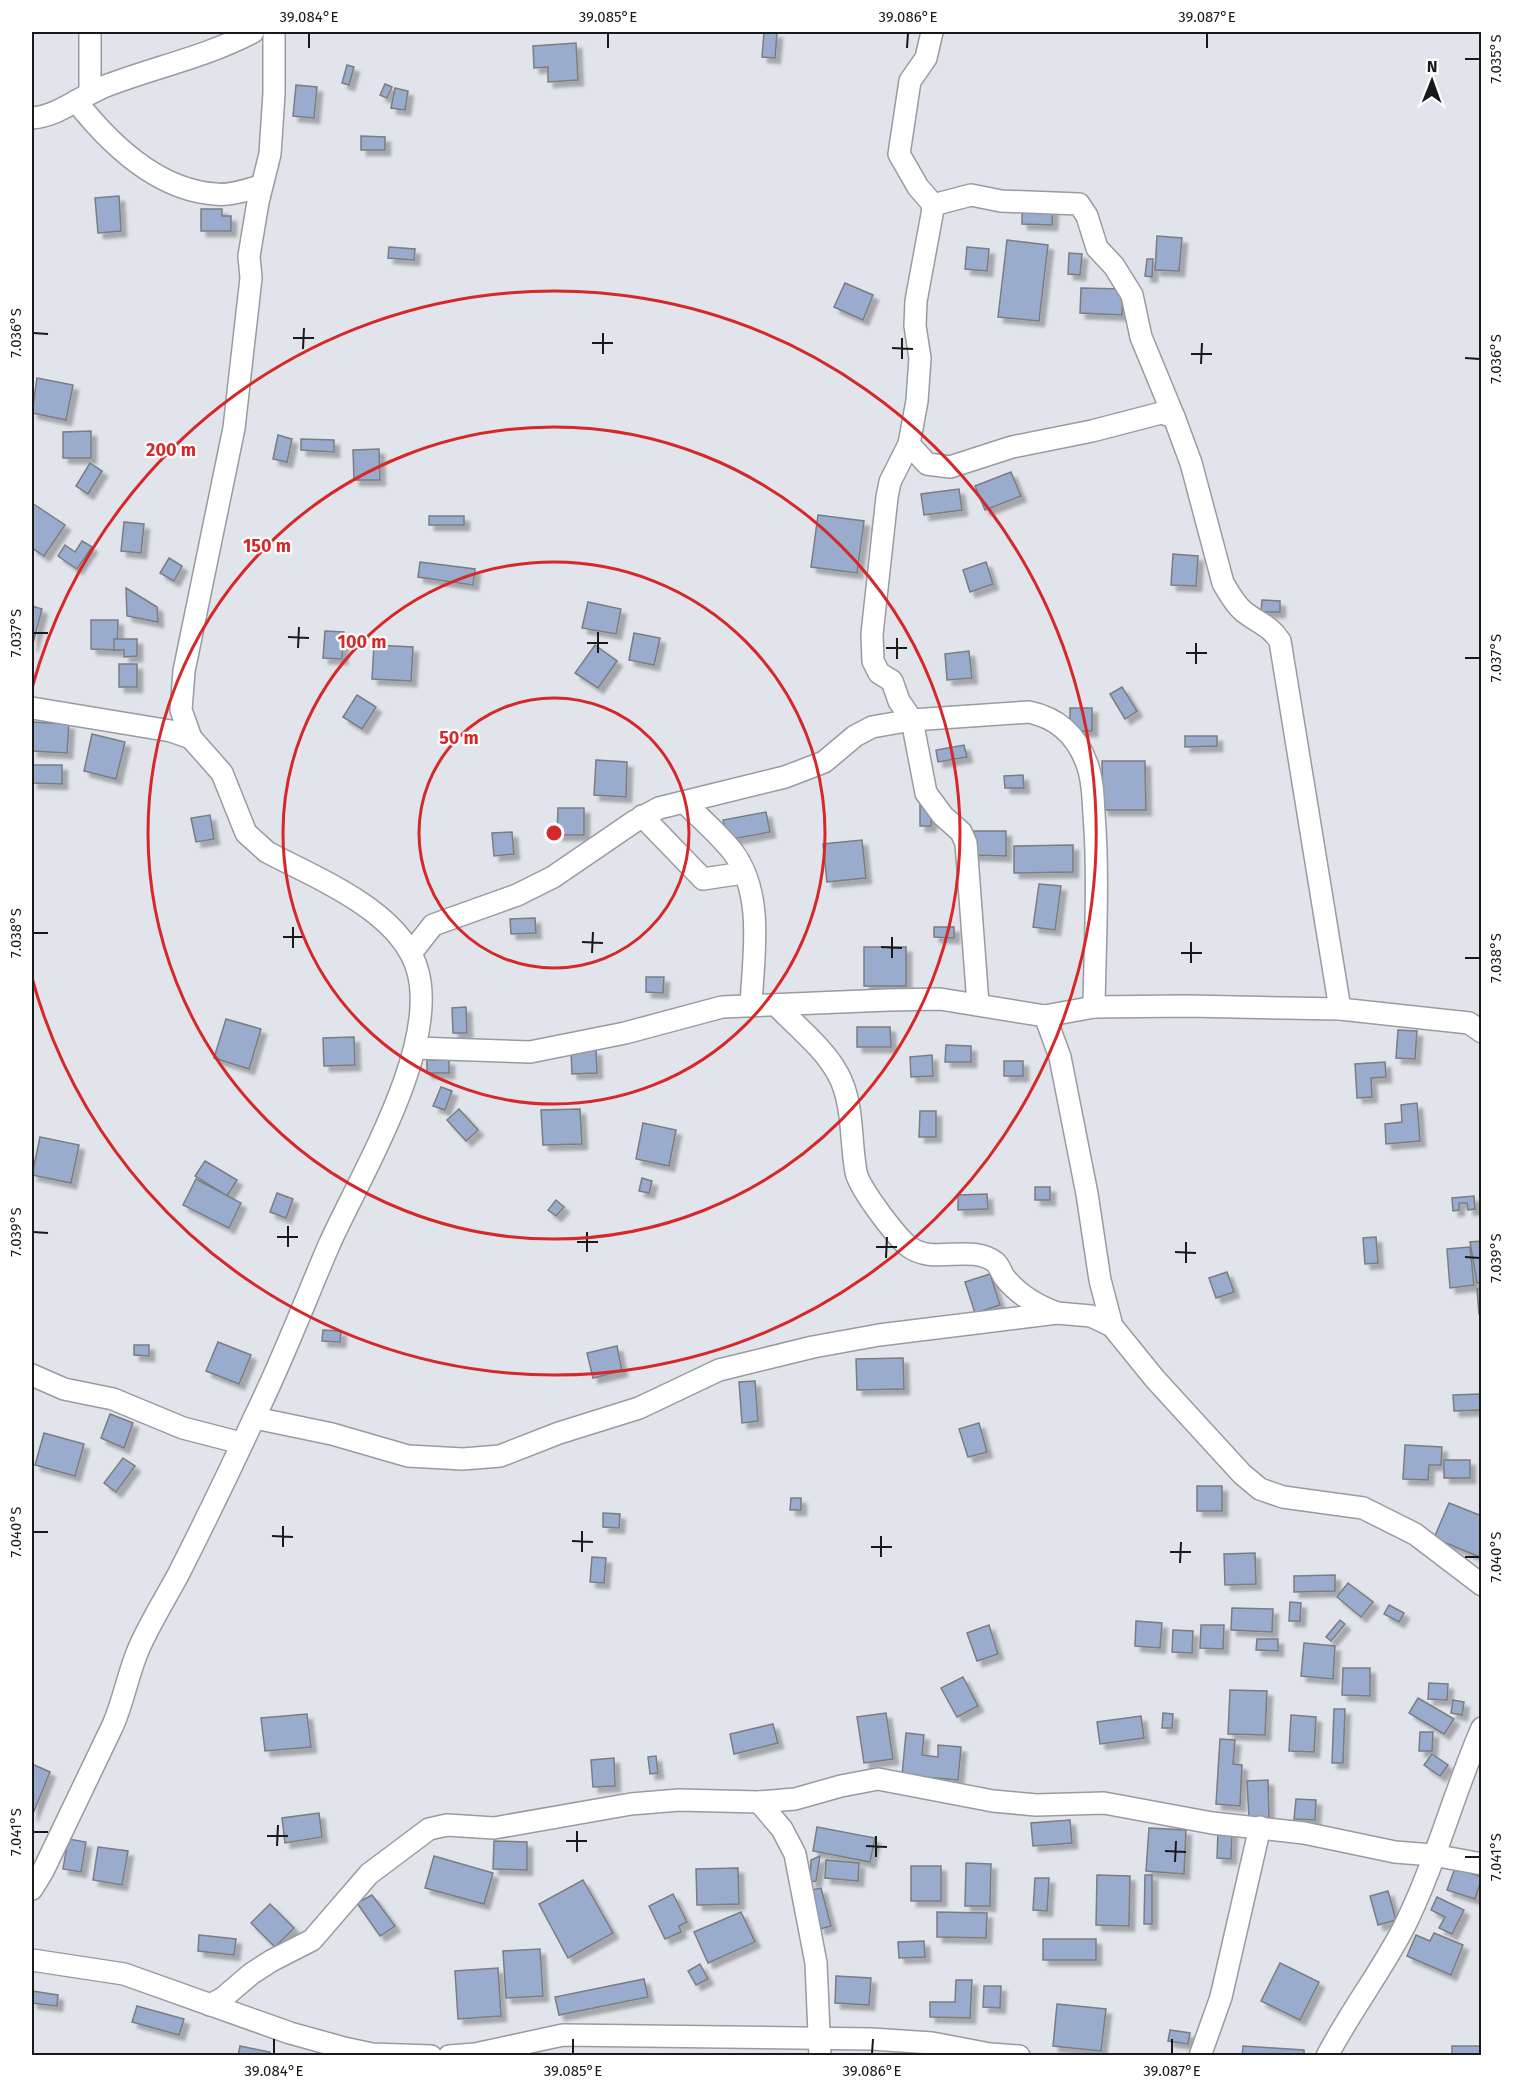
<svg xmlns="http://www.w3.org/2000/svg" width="1513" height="2087" font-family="'Fira Sans',sans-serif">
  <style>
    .building { fill: #99accd; stroke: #7a7d82; stroke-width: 1.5; filter: url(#shadow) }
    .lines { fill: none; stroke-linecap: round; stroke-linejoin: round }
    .street-casing { stroke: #989ba1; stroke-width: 24 }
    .street { stroke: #fff; stroke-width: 21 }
    .ticks { fill: none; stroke: #17191b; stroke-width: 2 }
    .ring { fill: none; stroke: #d62828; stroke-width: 3 }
    .centre { fill: #d62828; stroke: #fff; stroke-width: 3 }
    .ring-label { font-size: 18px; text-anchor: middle; font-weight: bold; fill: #d62828; stroke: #fff; stroke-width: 4.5; stroke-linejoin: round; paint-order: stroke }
    .neatline { fill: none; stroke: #17191b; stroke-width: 2 }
    .ticks-label { font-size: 15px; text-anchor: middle; fill: #17191b }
  </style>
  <defs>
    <filter id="shadow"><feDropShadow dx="5.5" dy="5.5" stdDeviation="1.5" flood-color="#0004"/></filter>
  </defs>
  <rect width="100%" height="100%" fill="#e1e4ea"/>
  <g class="building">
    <polygon points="764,32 777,33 775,58 762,57"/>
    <polygon points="576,43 578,80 548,82 548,67 534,68 533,46"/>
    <polygon points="347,65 354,67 349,85 342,83"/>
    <polygon points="385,84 392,87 387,98 380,95"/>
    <polygon points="296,85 317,87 314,118 293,116"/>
    <polygon points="395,88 408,91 405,110 391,108"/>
    <polygon points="361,136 385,137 385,150 361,150"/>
    <polygon points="119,196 121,231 98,233 95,198"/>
    <polygon points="1022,205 1053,206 1052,225 1022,224"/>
    <polygon points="201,209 222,209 222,216 231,216 231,231 201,231"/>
    <polygon points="1157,236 1182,238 1179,271 1155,270"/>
    <polygon points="1007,240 1048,245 1039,321 998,317"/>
    <polygon points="389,247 415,249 414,260 388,258"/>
    <polygon points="967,247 989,249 987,271 965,269"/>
    <polygon points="1069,253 1082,254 1080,275 1068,274"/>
    <polygon points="1147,259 1153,259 1152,277 1145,276"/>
    <polygon points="845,283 873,295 863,320 834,307"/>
    <polygon points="1081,288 1123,289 1122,315 1080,313"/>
    <polygon points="37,378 73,385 66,420 32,413"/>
    <polygon points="91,431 91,458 63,458 63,432"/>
    <polygon points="278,435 292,439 287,462 273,459"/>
    <polygon points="301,439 334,440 334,452 301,450"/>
    <polygon points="379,449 380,480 354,480 353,450"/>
    <polygon points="90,463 102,471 88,494 76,486"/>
    <polygon points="1011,472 1021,496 985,510 975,486"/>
    <polygon points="959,489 962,510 924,515 921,494"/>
    <polygon points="32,503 65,525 44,556 32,548"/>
    <polygon points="818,515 864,521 857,573 811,567"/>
    <rect x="429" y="516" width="35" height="9"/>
    <polygon points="124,522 144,524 141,553 121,551"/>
    <polygon points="82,541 92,547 77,569 58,556 65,545 75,552"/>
    <polygon points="1173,554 1198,556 1196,586 1171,585"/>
    <polygon points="169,558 182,566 174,581 160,573"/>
    <polygon points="420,562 475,569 473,585 418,577"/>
    <polygon points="986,562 993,584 970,592 963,570"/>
    <polygon points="126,588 157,607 158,622 127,616"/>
    <polygon points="1262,600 1280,601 1280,612 1261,612"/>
    <polygon points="588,602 621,609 616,634 582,628"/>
    <polygon points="32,606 42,609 32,647"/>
    <polygon points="91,620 118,620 117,650 91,649"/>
    <polygon points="325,631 344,632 342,659 323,658"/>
    <polygon points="634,633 660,638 654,665 629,660"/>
    <polygon points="114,639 137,639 137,656 124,657 124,650 114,650"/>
    <polygon points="374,645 413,647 411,681 372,679"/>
    <polygon points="595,645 617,661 598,688 575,673"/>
    <polygon points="969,651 972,678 947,680 945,654"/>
    <rect x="119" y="664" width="18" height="23"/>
    <polygon points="1122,687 1137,711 1125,719 1110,694"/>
    <polygon points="357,695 376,707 362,729 343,717"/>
    <rect x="1070" y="708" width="22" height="23"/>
    <polygon points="32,722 69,724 67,753 32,751"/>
    <polygon points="92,734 125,742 116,779 84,771"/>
    <polygon points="1185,736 1217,736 1217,746 1185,747"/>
    <polygon points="964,745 967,757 938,762 936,750"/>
    <polygon points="596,760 627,762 626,797 594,795"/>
    <polygon points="1102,761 1145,761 1146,810 1103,810"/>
    <polygon points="32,765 62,765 62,784 32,783"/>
    <polygon points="1023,775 1024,788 1005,788 1004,776"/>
    <polygon points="920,802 932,802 931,826 920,826"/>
    <polygon points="558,808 584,808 584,835 557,835"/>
    <polygon points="766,812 770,832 727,840 723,820"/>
    <polygon points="210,815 214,839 196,842 191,818"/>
    <polygon points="973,831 1006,831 1006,856 973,855"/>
    <polygon points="512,832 514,854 494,856 492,833"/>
    <polygon points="862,840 866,878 827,882 823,844"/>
    <polygon points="1073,845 1073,872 1014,873 1014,846"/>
    <polygon points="1039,884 1061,886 1055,930 1033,927"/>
    <polygon points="535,918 536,933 511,934 510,919"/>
    <polygon points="934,927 954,927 954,938 934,937"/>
    <rect x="864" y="947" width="42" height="39"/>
    <polygon points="646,977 664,977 663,993 646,992"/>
    <polygon points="466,1007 467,1033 453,1033 452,1008"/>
    <polygon points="226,1019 261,1029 249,1069 214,1058"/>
    <polygon points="857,1027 890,1027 891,1047 857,1047"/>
    <polygon points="1398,1030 1417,1031 1415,1059 1396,1058"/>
    <polygon points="354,1037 355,1065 324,1066 323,1038"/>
    <polygon points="946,1045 971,1046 971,1062 945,1062"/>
    <polygon points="596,1050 597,1073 572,1074 571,1051"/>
    <polygon points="932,1055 933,1076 911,1077 910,1057"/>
    <rect x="427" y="1060" width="22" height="13"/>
    <rect x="1004" y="1061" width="19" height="15"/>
    <polygon points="1385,1062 1386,1077 1371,1078 1372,1097 1357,1098 1355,1064"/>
    <polygon points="441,1087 452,1091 445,1110 433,1106"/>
    <polygon points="1417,1103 1420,1141 1386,1144 1385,1124 1402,1122 1401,1105"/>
    <polygon points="459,1109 478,1130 466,1141 447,1120"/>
    <polygon points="580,1109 582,1144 543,1145 541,1110"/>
    <polygon points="920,1111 936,1111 936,1137 919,1137"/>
    <polygon points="643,1123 676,1130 669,1166 636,1159"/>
    <polygon points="40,1137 79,1145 71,1183 32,1175"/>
    <polygon points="205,1161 237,1180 227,1196 195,1176"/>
    <polygon points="642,1178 652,1181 649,1193 639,1191"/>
    <polygon points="196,1179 241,1203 229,1228 183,1205"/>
    <rect x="1035" y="1187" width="15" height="13"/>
    <polygon points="277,1193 293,1199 286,1218 270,1212"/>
    <polygon points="987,1194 988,1209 958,1210 958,1195"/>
    <polygon points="1474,1196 1475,1209 1468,1210 1467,1203 1459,1203 1459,1210 1453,1211 1452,1198"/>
    <polygon points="556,1200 564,1207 556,1216 548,1210"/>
    <polygon points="1376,1237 1378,1263 1365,1264 1363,1238"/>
    <polygon points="1482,1241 1482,1282 1477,1283 1470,1242"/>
    <polygon points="1470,1247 1474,1285 1450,1288 1447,1249"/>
    <polygon points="1227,1272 1234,1292 1216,1298 1209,1278"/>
    <polygon points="990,1274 1000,1305 975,1313 965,1282"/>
    <polygon points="1477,1289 1482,1289 1482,1314 1479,1314"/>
    <polygon points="323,1330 341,1331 340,1342 322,1341"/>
    <polygon points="218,1342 251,1355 239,1384 206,1371"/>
    <polygon points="134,1345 149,1345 149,1356 134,1355"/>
    <polygon points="617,1346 622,1371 593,1378 587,1353"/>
    <polygon points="903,1358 904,1389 857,1390 856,1359"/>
    <polygon points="755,1381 758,1421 742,1423 739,1382"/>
    <polygon points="1480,1394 1480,1410 1454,1411 1453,1395"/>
    <polygon points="110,1414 133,1423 124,1448 101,1438"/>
    <polygon points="979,1423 987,1452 968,1457 959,1429"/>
    <polygon points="44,1433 84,1444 75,1476 35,1465"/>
    <polygon points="1405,1445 1442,1447 1441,1465 1429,1465 1428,1480 1403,1479"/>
    <polygon points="123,1458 135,1466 116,1492 104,1483"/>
    <rect x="1444" y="1460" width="26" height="18"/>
    <rect x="1197" y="1486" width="25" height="25"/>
    <polygon points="791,1498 801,1498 801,1510 790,1510"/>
    <polygon points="1449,1503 1482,1516 1482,1558 1434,1538"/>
    <polygon points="603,1513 620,1514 619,1528 603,1527"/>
    <polygon points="1255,1553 1256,1584 1225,1585 1224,1554"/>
    <polygon points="592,1557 606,1558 604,1583 590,1582"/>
    <polygon points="1335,1575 1335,1591 1294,1592 1294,1576"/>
    <polygon points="1348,1583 1373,1602 1361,1617 1337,1597"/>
    <polygon points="1290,1602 1301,1603 1300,1621 1289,1621"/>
    <polygon points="1389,1605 1404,1613 1399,1622 1384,1614"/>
    <polygon points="1232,1608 1273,1609 1272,1632 1231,1630"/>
    <polygon points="1340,1620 1345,1624 1331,1641 1326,1637"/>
    <polygon points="1136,1621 1162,1623 1160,1648 1135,1646"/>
    <polygon points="989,1625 998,1654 977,1661 967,1633"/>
    <polygon points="1201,1625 1224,1625 1223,1649 1200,1648"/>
    <polygon points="1173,1630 1193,1631 1192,1653 1172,1652"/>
    <polygon points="1257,1639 1278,1639 1278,1651 1256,1650"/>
    <polygon points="1304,1643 1335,1646 1333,1679 1301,1676"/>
    <polygon points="1343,1668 1370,1668 1370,1696 1342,1695"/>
    <polygon points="963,1677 978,1706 957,1717 941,1688"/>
    <polygon points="1429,1683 1448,1684 1447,1700 1428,1699"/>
    <polygon points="1230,1690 1267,1691 1265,1735 1228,1734"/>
    <polygon points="1418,1698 1454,1719 1444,1734 1409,1713"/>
    <polygon points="1453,1700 1464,1702 1462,1715 1451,1713"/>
    <polygon points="1334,1709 1345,1709 1343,1763 1332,1763"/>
    <polygon points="886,1713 893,1759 864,1763 857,1717"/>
    <polygon points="1163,1713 1173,1714 1172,1728 1162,1728"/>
    <polygon points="307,1714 311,1747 265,1751 261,1718"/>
    <polygon points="1291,1715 1316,1717 1314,1752 1289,1751"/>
    <polygon points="1141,1716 1144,1738 1100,1744 1097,1722"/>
    <polygon points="773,1724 778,1743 734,1754 730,1734"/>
    <polygon points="1420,1732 1433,1732 1432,1751 1419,1751"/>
    <polygon points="906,1733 924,1735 922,1755 938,1757 938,1745 961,1747 958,1780 902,1775"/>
    <polygon points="1220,1739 1235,1740 1233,1764 1242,1765 1240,1806 1216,1804"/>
    <polygon points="1432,1754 1448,1765 1440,1776 1424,1765"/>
    <polygon points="656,1756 658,1773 650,1774 648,1757"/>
    <polygon points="614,1758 615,1786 593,1787 591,1760"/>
    <polygon points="32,1764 50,1772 32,1816"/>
    <polygon points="1268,1780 1269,1818 1249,1819 1247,1781"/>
    <polygon points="1296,1799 1316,1800 1315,1820 1294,1819"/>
    <polygon points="319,1813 322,1837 285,1843 282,1818"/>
    <polygon points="1070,1820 1072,1843 1033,1846 1031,1823"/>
    <polygon points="817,1827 875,1838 870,1862 813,1851"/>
    <polygon points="1149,1828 1186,1830 1184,1874 1146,1871"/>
    <polygon points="1218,1831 1232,1831 1231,1859 1217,1858"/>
    <polygon points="68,1839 86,1842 81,1872 63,1869"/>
    <polygon points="494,1841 527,1842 527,1870 493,1869"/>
    <polygon points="98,1847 128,1851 122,1885 93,1880"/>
    <polygon points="434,1856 493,1873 484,1904 425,1888"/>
    <polygon points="820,1856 816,1881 810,1882 811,1860"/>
    <polygon points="826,1860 859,1863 858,1881 825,1878"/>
    <polygon points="966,1863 991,1864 990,1906 965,1906"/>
    <rect x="911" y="1866" width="30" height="35"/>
    <polygon points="738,1868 739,1904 697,1905 696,1869"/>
    <polygon points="1455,1868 1482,1877 1475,1899 1447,1890"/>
    <polygon points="1097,1875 1130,1876 1129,1926 1096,1925"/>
    <polygon points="1145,1875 1152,1875 1152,1924 1144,1924"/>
    <polygon points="1035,1878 1049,1878 1047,1911 1033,1910"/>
    <polygon points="583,1880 613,1933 568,1958 539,1904"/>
    <polygon points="821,1888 831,1926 820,1929 810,1890"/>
    <polygon points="1388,1891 1396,1920 1378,1925 1370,1896"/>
    <polygon points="673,1894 687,1922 679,1926 681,1932 665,1939 649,1906"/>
    <polygon points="372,1895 395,1926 380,1936 357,1903"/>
    <polygon points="1437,1897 1464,1910 1452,1934 1439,1928 1445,1917 1431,1910"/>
    <polygon points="270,1904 294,1928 275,1947 251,1923"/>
    <polygon points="741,1912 755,1942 708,1963 694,1932"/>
    <polygon points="937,1912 987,1913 986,1938 937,1937"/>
    <polygon points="1434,1933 1463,1945 1451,1975 1407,1956 1416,1935 1430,1941"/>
    <polygon points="199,1935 236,1939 234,1955 198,1951"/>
    <rect x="1043" y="1939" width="53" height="21"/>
    <polygon points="924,1941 925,1957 899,1958 898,1942"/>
    <polygon points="540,1949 543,1996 506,1998 503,1951"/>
    <polygon points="1280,1963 1319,1982 1300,2020 1261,2001"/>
    <polygon points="700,1964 708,1979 696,1985 688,1971"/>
    <polygon points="498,1968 501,2016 458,2019 455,1971"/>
    <polygon points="836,1976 871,1978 869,2005 835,2003"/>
    <polygon points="644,1979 648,1997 559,2015 555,1997"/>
    <polygon points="956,1980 972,1980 970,2018 930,2017 930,2002 955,2002"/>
    <polygon points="984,1986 1001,1986 1000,2008 983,2007"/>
    <polygon points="32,1991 58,1995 57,2006 32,2003"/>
    <polygon points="1057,2004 1106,2009 1101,2051 1053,2046"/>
    <polygon points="137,2006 184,2019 179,2035 132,2022"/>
    <polygon points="1170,2030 1190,2033 1188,2044 1168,2041"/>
    <polygon points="240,2046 270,2052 270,2056 238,2056"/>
    <polygon points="1243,2046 1304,2050 1304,2056 1242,2056"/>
    <rect x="1452" y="2046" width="30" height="10"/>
  </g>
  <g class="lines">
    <defs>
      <g id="street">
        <path d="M932,32L926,58L910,81L899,154L918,187L931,202L933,209L916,301L915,326L920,358L917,401L909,444L927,464L950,467L1012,447L1092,431L1161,413L1174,417L1191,463L1223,583C1229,593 1234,603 1243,611C1256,622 1270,625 1280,641L1340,1009"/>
        <polyline points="90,93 90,32"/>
        <path d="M76,101C109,143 157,190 215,194C230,196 246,190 260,186"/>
        <path d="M32,118C60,116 84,93 111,84C159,66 208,56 253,32"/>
        <polyline points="933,205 971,195 1001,201 1079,204 1087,216 1097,248 1114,266 1132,295 1141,337 1174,417"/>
        <polyline points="909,444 890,482 887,497 872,634 873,661 879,673 892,681 899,701 912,720 926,793 943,816 961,832 966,843 978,1004"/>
        <polyline points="32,708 171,731 191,738"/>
        <path d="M684,802C700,818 719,834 733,852C765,895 753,957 751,1006"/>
        <polyline points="642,816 703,879 743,873"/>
        <path d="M411,953L433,925L517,895L553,877L635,821L659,808L785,777L824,762L855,736L872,727L912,720L1029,712C1058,718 1077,736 1087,764C1093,780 1093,797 1094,814C1099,878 1095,942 1094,1007"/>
        <path d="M777,1006C797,1027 824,1048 838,1074C854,1103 850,1140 856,1172C859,1188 895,1235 908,1246C933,1266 970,1243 995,1262C1000,1266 1001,1273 1005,1278C1018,1294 1038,1306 1057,1313"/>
        <polyline points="1045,1016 1060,1057 1087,1194 1100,1280 1112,1326 1155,1379 1242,1474 1260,1489 1283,1497 1363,1508 1415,1534 1482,1585"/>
        <polyline points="416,1048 530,1052 625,1033 722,1007 888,1000 940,999 1045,1016 1094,1007 1187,1006 1340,1009 1469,1023 1482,1032"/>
        <polyline points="32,1375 64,1389 113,1399 183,1428 241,1443"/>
        <polyline points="255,1418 332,1434 408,1456 463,1459 500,1456 559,1433 639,1408 719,1370 813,1347 879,1335 1057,1313 1091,1316 1112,1326"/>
        <polyline points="759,1802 782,1829 795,1854 816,1963 820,2056"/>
        <path d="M32,1889L43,1871L113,1725C124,1700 128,1673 139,1648C150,1623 165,1599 178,1575C205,1522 231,1468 256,1414C283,1359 305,1301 329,1245C361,1174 438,1049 418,972C403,912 318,879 267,852L246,833L222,773L191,738L181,710L184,671L234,428L251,278L249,256L258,202L270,154L274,93V32"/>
        <polyline points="32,1960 124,1974 290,2033 344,2048 372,2054 431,2056"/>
        <polyline points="210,2005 223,1998 251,1974 271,1961 312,1940 369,1874 429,1829 447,1825 494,1828 631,1804 679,1800 759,1802 795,1799 841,1786 878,1779 993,1801 1036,1805 1104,1803 1212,1823 1304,1833 1395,1852 1433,1855 1482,1864"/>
        <polyline points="449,2056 475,2054 563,2035 871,2039 932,2043 990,2054 1019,2056"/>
        <polyline points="1200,2056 1221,1997 1260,1827"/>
        <path d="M1327,2056C1350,2012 1380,1973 1403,1929C1435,1866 1453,1794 1482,1728"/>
      </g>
    </defs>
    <use href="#street" class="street-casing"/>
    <use href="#street" class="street"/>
  </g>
  <path class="ticks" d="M309,48V33M608,48V33M907,48L908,33M1207,48V33M1465,59H1480M33,333L48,334M293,338H314M592,343H613M892,348L913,349M303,349L304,328M603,354V333M1191,354H1212M1465,358L1480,359M902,359V338M1201,364L1202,343M33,633H48M288,637L309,638M587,643H608M298,648L299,627M886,648H907M598,653V632M1186,653H1207M1465,658H1480M897,659V638M1196,664V643M33,933H48M283,937H304M582,942L603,943M881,947L902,948M293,948V927M592,953L593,932M1181,953H1202M892,958V937M1465,958H1480M1191,963V942M33,1232L48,1233M277,1237H298M577,1242H598M288,1247V1226M876,1247H897M587,1252V1232M1175,1252L1196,1253M1465,1257L1480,1258M886,1258L887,1237M1186,1263V1242M33,1532H48M272,1536L293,1537M572,1541L593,1542M283,1547V1526M871,1547H892M582,1552V1531M1170,1552H1191M881,1557V1536M1465,1557H1480M1180,1563L1181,1542M33,1832H48M267,1836H288M566,1841H587M277,1846L278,1825M866,1846L887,1847M1165,1851L1186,1852M577,1852V1831M876,1857V1836M1465,1857H1480M1175,1862L1176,1841M274,2054V2039M573,2054V2039M872,2054L873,2039M1172,2054V2039"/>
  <g class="ring">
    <circle cx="554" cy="833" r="135"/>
    <circle cx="554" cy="833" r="271"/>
    <circle cx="554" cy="833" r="406"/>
    <path d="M32 688A542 542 0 1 1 32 978"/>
  </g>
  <circle cx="554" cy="833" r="9" class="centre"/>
  <g class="ring-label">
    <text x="171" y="456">200 m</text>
    <text x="267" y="552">150 m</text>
    <text x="362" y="648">100 m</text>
    <text x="459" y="744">50 m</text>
  </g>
  <rect width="1513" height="2087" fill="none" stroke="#ffffff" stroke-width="66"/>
  <g transform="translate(1432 81) rotate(1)" stroke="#ffffff" stroke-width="4.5" paint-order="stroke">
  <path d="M0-4.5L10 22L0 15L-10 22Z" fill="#17191b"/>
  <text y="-9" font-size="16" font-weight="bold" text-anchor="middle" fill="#17191b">N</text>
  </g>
  <rect x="33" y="33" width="1447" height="2021" class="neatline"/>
  <g class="ticks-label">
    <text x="309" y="22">39.084°E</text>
    <text x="608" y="22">39.085°E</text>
    <text x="908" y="22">39.086°E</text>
    <text x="1207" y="22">39.087°E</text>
    <text transform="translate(1496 59) rotate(-90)" y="5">7.035°S</text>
    <text transform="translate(16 333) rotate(-90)" y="5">7.036°S</text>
    <text transform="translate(1496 359) rotate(-90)" y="5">7.036°S</text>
    <text transform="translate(16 633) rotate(-90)" y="5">7.037°S</text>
    <text transform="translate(1496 658) rotate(-90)" y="5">7.037°S</text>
    <text transform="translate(16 933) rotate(-90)" y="5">7.038°S</text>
    <text transform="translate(1496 958) rotate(-90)" y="5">7.038°S</text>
    <text transform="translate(16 1232) rotate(-90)" y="5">7.039°S</text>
    <text transform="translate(1496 1258) rotate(-90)" y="5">7.039°S</text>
    <text transform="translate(16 1532) rotate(-90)" y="5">7.040°S</text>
    <text transform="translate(1496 1557) rotate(-90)" y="5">7.040°S</text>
    <text transform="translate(16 1832) rotate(-90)" y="5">7.041°S</text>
    <text transform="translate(1496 1857) rotate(-90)" y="5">7.041°S</text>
    <text x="274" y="2076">39.084°E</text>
    <text x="573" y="2076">39.085°E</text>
    <text x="872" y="2076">39.086°E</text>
    <text x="1172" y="2076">39.087°E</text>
  </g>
</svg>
